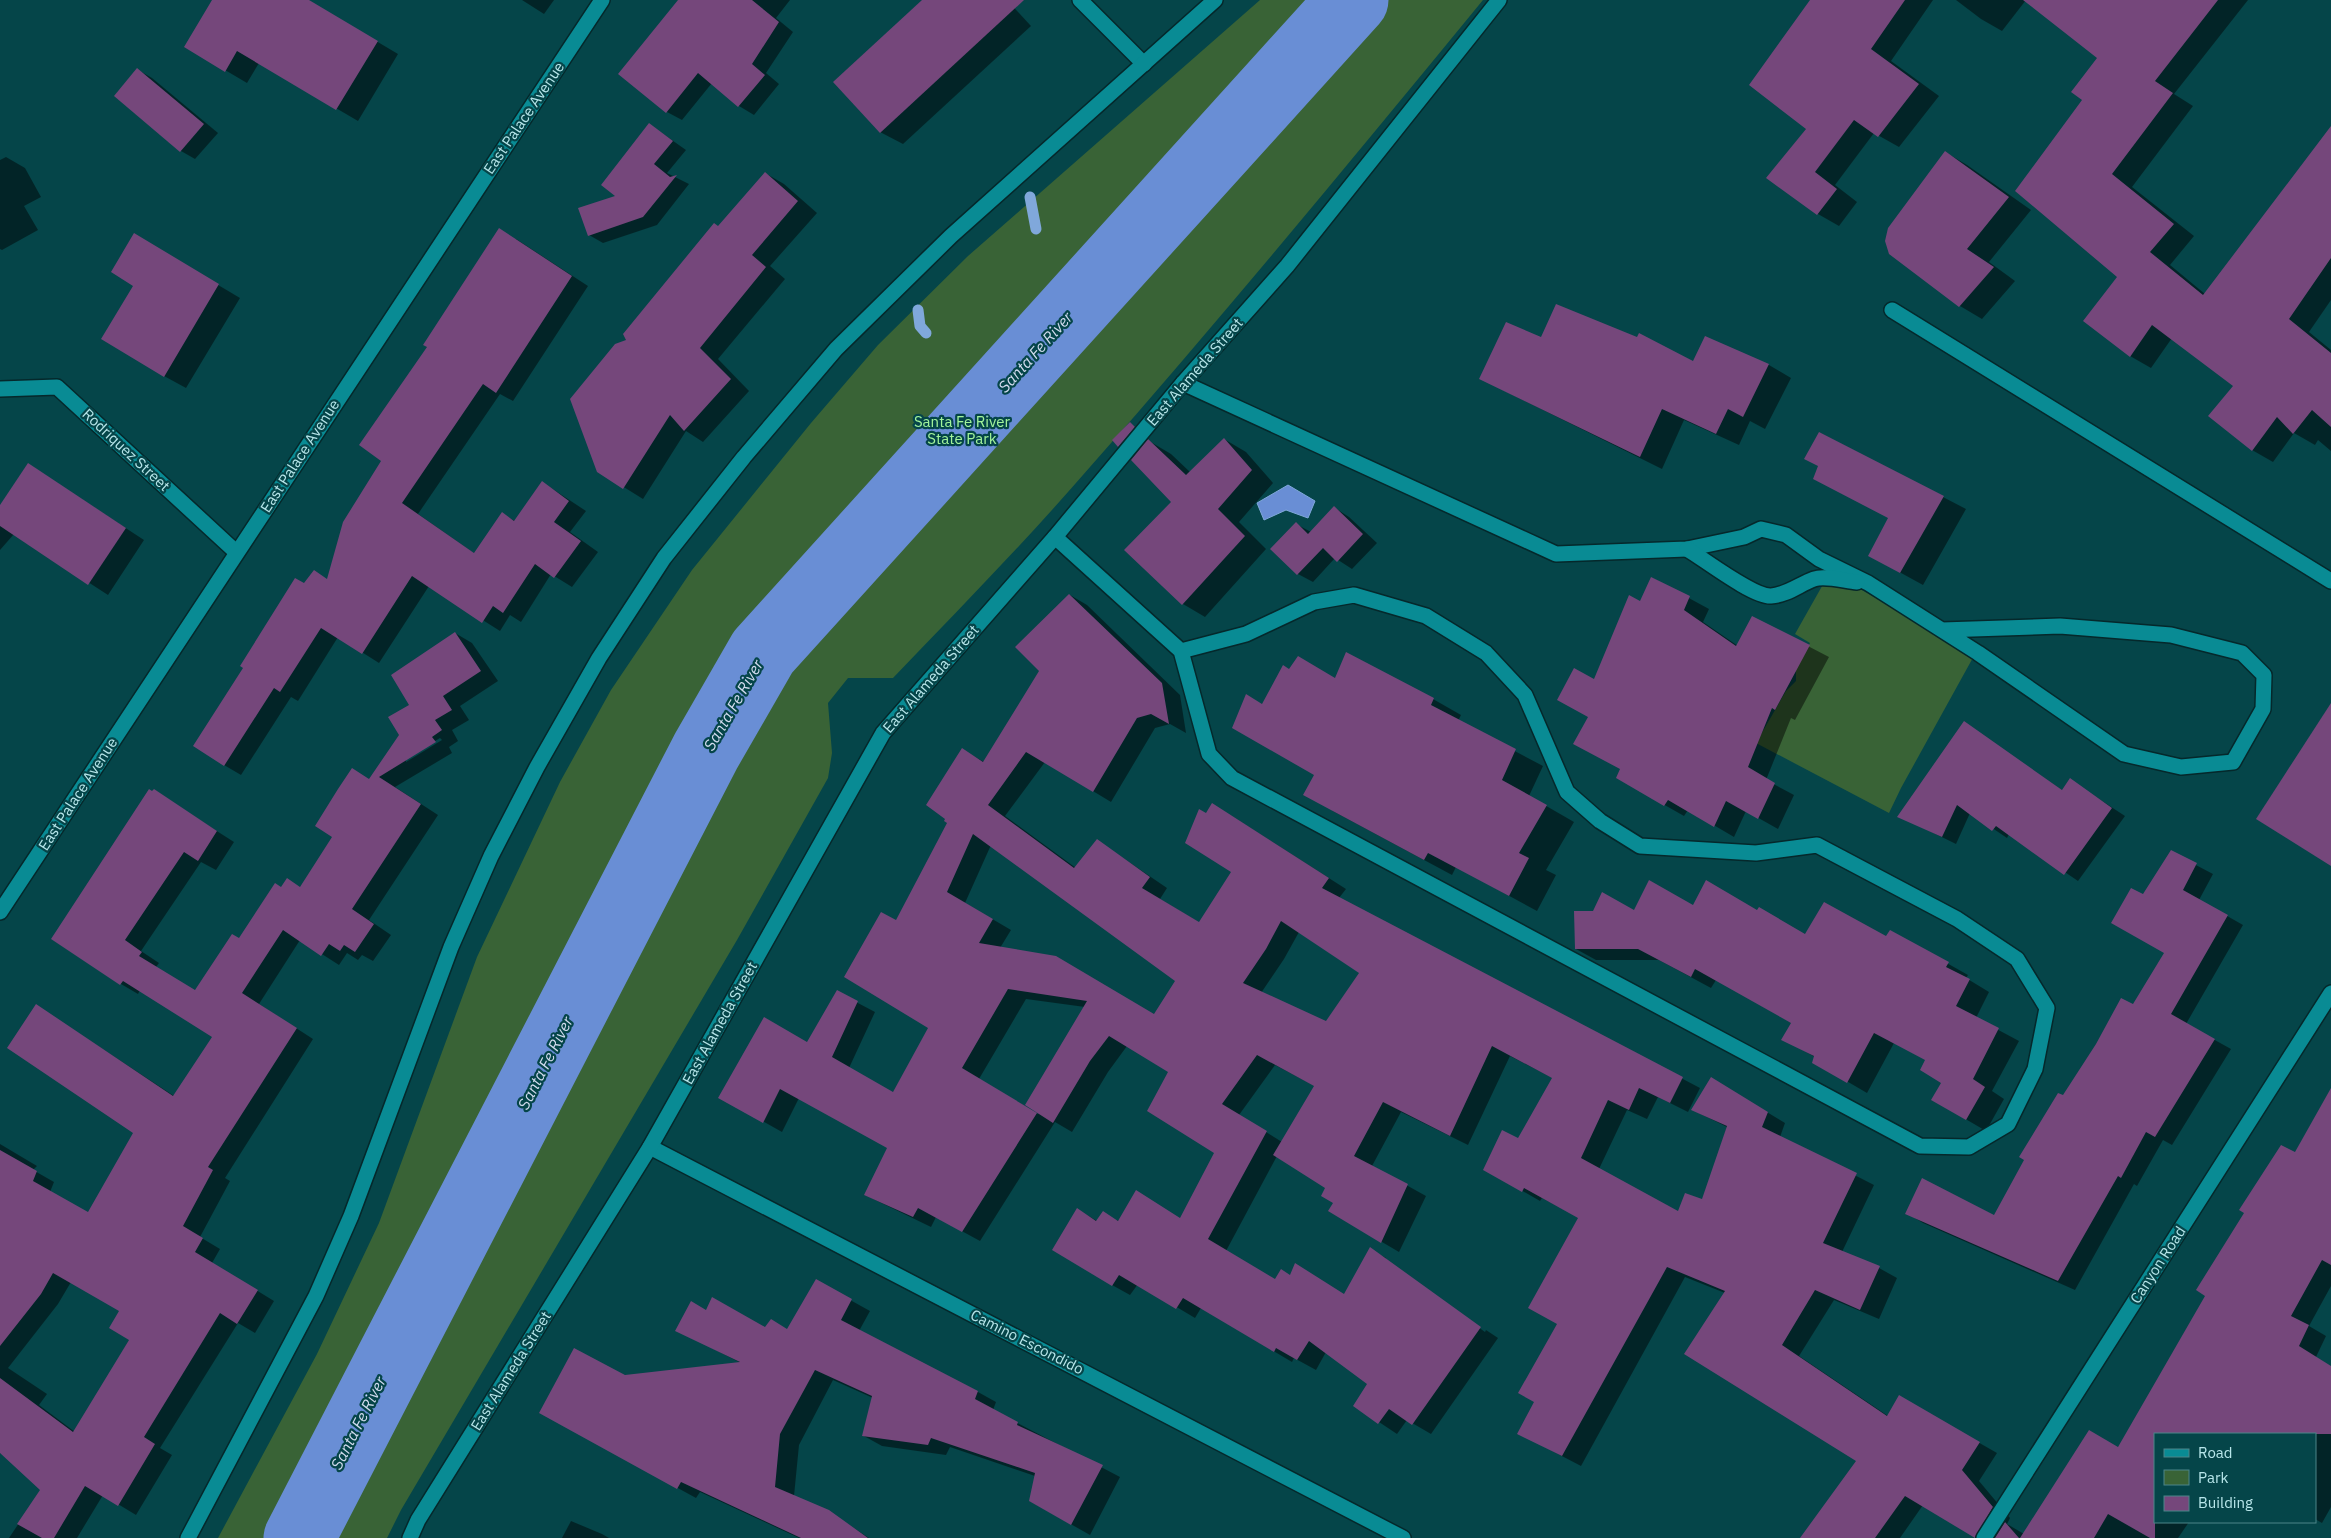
<svg xmlns="http://www.w3.org/2000/svg" width="2331" height="1538" font-family="'IBM Plex Sans',sans-serif">
  <style>
    .green { fill: #396336 }
    .water { fill: #698ed5; stroke: #80a8db }
    .shadow { fill: #0007; fill-rule: evenodd }
    .lines { fill: none; stroke-linecap: round; stroke-linejoin: round }
    .stream { stroke: #80a8db; stroke-width: 11 }
    .river { stroke: #698ed5; stroke-width: 71 }
    .building { fill: #75477b; fill-rule: evenodd }
    .minor-casing { stroke: #05282b; stroke-width: 18 }
    .minor { stroke: #098b94; stroke-width: 15 }
    .labels { text-anchor: middle; stroke-width: 4.5; stroke-linejoin: round; paint-order: stroke }
    .street-label { font-size: 15px; fill: #b7e6ea; stroke: #054549 }
    .park-label { font-size: 15px; fill: #a2f49b; stroke: #054549 }
    .water-label { font-size: 16px; font-style: italic; fill: #d1dbee; stroke: #054549 }
  </style>
  <rect width="100%" height="100%" fill="#054549"/>
  <g class="green">
    <path d="M1260,0H1483C1354,157 1225,314 1090,467C1027,540 959,609 893,678H848L828,703L832,753L828,778L737,940L401,1510L387,1538H218L317,1354L379,1223L477,957L560,782L611,690L692,570L811,423L878,345L968,256Z"/>
    <polygon points="1830,572 1975,654 1901,788 1889,813 1756,743 1786,691 1796,681 1796,669 1810,643 1795,634"/>
  </g>
  <polygon class="water" points="1288,485 1315,501 1308,518 1286,510 1264,520 1257,503"/>
  <g class="shadow">
    <polygon points="214,0 307,0 398,54 358,121 259,63 247,83 186,47"/>
    <polygon points="522,0 554,0 544,14"/>
    <polygon points="679,0 790,0 776,18 793,32 766,73 779,84 754,115 739,106 712,83 682,120 667,112 620,73"/>
    <polygon points="924,0 1007,0 1031,26 903,144 880,132"/>
    <polygon points="1813,0 1933,0 1891,61 1939,96 1899,147 1874,133 1835,185 1857,202 1839,226 1818,214 1768,177 1807,128"/>
    <polygon points="1956,0 2026,0 2002,31 1981,19"/>
    <polygon points="2026,0 2248,0 2174,94 2193,106 2132,187 2194,236 2170,265 2205,294 2331,129 2331,300 2309,332 2331,350 2331,451 2318,440 2315,445 2294,433 2273,462 2252,450 2235,386 2172,338 2151,368 2130,356 2119,277 2084,100 2099,58"/>
    <polygon points="138,70 152,78 218,133 195,159 181,151"/>
    <polygon points="649,124 686,150 667,173 689,184 657,225 603,243 589,235 618,196"/>
    <polygon points="1945,152 1967,165 2031,210 1989,262 2015,281 1982,319 1960,306"/>
    <polygon points="6,157 25,168 41,197 24,206 38,230 2,250 0,249 0,160"/>
    <polygon points="765,173 784,184 817,213 770,266 785,279 718,359 749,391 703,442 686,431 643,499 598,471 627,341"/>
    <polygon points="516,239 588,286 513,401 500,394 418,514 475,554 502,514 515,521 542,482 586,511 570,532 598,552 572,587 551,574 521,622 510,615 500,631 429,586 379,663 338,637 298,701 291,697 241,775 224,765 305,585 328,580"/>
    <polygon points="156,248 240,298 186,388 164,376 135,286"/>
    <polygon points="1705,338 1769,365 1791,378 1765,429 1750,421 1739,445 1684,420 1662,469 1481,379 1694,362"/>
    <polygon points="1820,433 1966,509 1923,585 1892,568 1890,519"/>
    <polygon points="1224,439 1246,452 1273,483 1239,522 1266,549 1205,617 1183,604 1126,550 1172,502 1149,441 1171,454 1190,472"/>
    <polygon points="29,465 144,540 108,595 14,534 0,550 0,507"/>
    <polygon points="1335,508 1349,517 1377,543 1352,569 1335,558 1313,582 1298,574 1296,524 1311,532"/>
    <polygon points="1652,578 1709,609 1703,622 1738,646 1752,617 1829,657 1795,720 1791,718 1766,780 1794,795 1778,829 1746,811 1734,837 1688,810 1684,816 1617,778 1622,769 1589,717 1595,681 1641,603"/>
    <path d="M1070,595L1087,605L1180,695L1186,733L1170,724L1155,728L1111,802L1045,762L1005,816L1076,868L1098,841L1167,888L1160,899L1200,923L1233,871L1206,815H1230L1346,889L1339,898L1700,1088L1688,1112L1658,1097L1647,1119L1627,1110L1599,1169L1679,1213L1703,1201L1727,1127L1693,1110L1729,1089L1785,1123L1780,1137L1874,1185L1842,1252L1879,1268L1897,1278L1879,1319L1834,1300L1799,1356L1888,1416L1899,1397L1997,1453L1979,1481L2010,1518L2007,1524L2024,1534L2118,1448L2331,1097V1286L2309,1326L2326,1336L2316,1357L2331,1367V1507L2322,1523L2315,1519V1434H2155V1522H2189L2178,1538H1978L1923,1505L1900,1538H1802L1857,1461L1725,1293L1685,1277L1581,1466L1537,1443L1535,1402L1558,1323L1580,1218L1542,1198L1540,1201L1484,1169L1519,1140L1553,1078L1510,1056L1468,1145L1401,1112L1372,1166L1426,1196L1399,1252L1382,1242L1335,1203L1327,1187L1277,1156L1226,1251L1276,1281L1291,1276L1345,1295L1370,1249L1386,1258V1261L1485,1332L1486,1330L1498,1338L1431,1434L1407,1420L1397,1434L1355,1406L1369,1384L1326,1352L1316,1370L1294,1358L1292,1362L1201,1308L1195,1318L1138,1284L1130,1295L1112,1285L1077,1209L1097,1221L1181,1219L1215,1153L1169,1072L1127,1046L1108,1072L1072,1132L1055,1122L980,1241L936,1217L931,1227L865,1195L888,1147L799,1098L782,1132L720,1097L808,1044L837,992L875,1012L849,1068L893,1093L929,1028L896,921L949,823L963,750L984,762L1041,670ZM991,845L1177,980L1154,1015L1000,948L1011,930L965,903ZM1299,932L1361,972L1326,1022L1261,993L1284,959ZM1026,999L1085,1007L1038,1114L979,1079ZM1275,1065L1315,1086L1282,1142L1239,1115Z"/>
    <path d="M455,633L472,643L498,681L460,706L469,720L452,730L458,741L449,747L452,753L395,787L438,815L369,920L391,935L373,961L362,955L358,960L347,953L339,965L300,940L259,1004L313,1039L225,1178L230,1181L200,1237L220,1249L212,1263L274,1301L255,1333L238,1323L160,1448L172,1455L136,1515L103,1495L77,1538H9L41,1490L1,1452L0,1454V1144L37,1166L33,1170L54,1182L50,1192L88,1214L135,1132L37,1006L174,1096L214,1037L140,990L138,994L121,984L52,939L154,791L234,842L216,870L201,862L141,951L159,963L156,967L196,992L281,888H301L400,735L410,706ZM440,738L442,740L406,762V759ZM71,1282L121,1311L130,1339L75,1432L39,1405L47,1394L8,1368L58,1304Z"/>
    <polygon points="1290,670 1433,699 1461,715 1458,721 1543,766 1529,796 1574,822 1546,870 1556,875 1537,911 1456,867 1452,875 1333,811 1315,774 1263,706"/>
    <polygon points="1964,723 2063,791 2070,780 2125,816 2078,881 2009,834 2007,838 1970,813 1956,844 1899,816"/>
    <polygon points="2171,852 2213,874 2199,900 2243,925 2186,1024 2231,1049 2172,1145 2163,1140 2137,1186 2134,1184 2075,1290 1923,1223 1907,1213 1994,1217 2063,1097 2133,1006 2166,953 2144,896"/>
    <polygon points="1693,907 1757,911 1805,936 1887,938 1890,931 1968,975 1966,978 1989,992 1976,1018 2019,1041 1992,1091 2004,1099 1986,1131 1933,1100 1943,1083 1926,1060 1894,1043 1867,1093 1814,1062 1815,1057 1783,1039 1792,1023 1716,980 1711,988 1659,960 1596,960 1576,949 1634,911"/>
    <polygon points="816,1281 870,1311 859,1331 978,1392 996,1402 993,1410 1120,1477 1090,1535 1030,1501 1035,1476 950,1447 946,1455 882,1446 864,1436 873,1398 833,1380 799,1445 794,1496 828,1511 869,1538 799,1538 700,1492 696,1498 559,1423 625,1377 741,1363 677,1330 707,1312 766,1329 788,1331"/>
    <polygon points="571,1521 602,1534 609,1538 562,1538"/>
  </g>
  <g class="lines">
    <g class="stream">
      <polyline points="1030,197 1036,229"/>
      <polyline points="918,310 920,326 926,333"/>
    </g>
    <polyline class="river" points="299,1538 706,751 763,652 1353,0"/>
  </g>
  <g class="building">
    <polygon points="212,0 309,0 378,41 336,110 237,51 225,72 184,47"/>
    <polygon points="678,0 752,0 779,22 752,64 765,75 738,107 698,73 666,113 618,74"/>
    <polygon points="922,0 1024,0 880,133 833,82"/>
    <polygon points="1810,0 1905,0 1871,49 1919,84 1878,137 1854,120 1815,172 1837,189 1817,215 1766,178 1806,129 1749,85"/>
    <polygon points="2023,0 2218,0 2155,81 2173,93 2112,174 2174,224 2150,252 2203,295 2331,126 2331,258 2289,319 2331,353 2331,427 2312,410 2293,434 2277,417 2252,451 2208,416 2233,386 2152,325 2130,357 2083,321 2117,277 2015,191 2082,100 2071,92 2097,58"/>
    <polygon points="137,68 204,124 180,152 114,96"/>
    <polygon points="649,123 673,141 654,164 670,177 677,175 643,217 588,236 578,208 615,196 601,185"/>
    <polygon points="1945,151 2009,197 1967,249 1994,267 1959,307 1889,254 1885,241 1888,228"/>
    <polygon points="765,172 798,201 752,255 766,267 700,348 731,379 684,431 670,415 623,489 597,472 570,399 615,344 626,340 623,334 714,223 718,226"/>
    <polygon points="499,228 572,276 496,393 483,384 402,503 474,553 502,512 514,521 542,481 569,501 554,522 581,541 554,578 535,564 503,613 493,606 482,623 412,576 362,654 321,628 280,692 274,688 224,766 193,746 243,668 240,666 295,578 304,583 314,570 327,579 343,522 381,461 359,445 427,347 423,345"/>
    <polygon points="134,233 219,284 164,377 101,339 133,286 111,272"/>
    <polygon points="1556,304 1637,337 1639,333 1693,361 1705,336 1769,364 1743,417 1728,409 1716,434 1662,409 1640,457 1479,379 1506,322 1541,337"/>
    <polygon points="1130,422 1135,427 1118,447 1112,440"/>
    <polygon points="1819,432 1944,496 1900,573 1868,556 1888,518 1813,479 1818,466 1804,459"/>
    <polygon points="1224,438 1252,470 1218,509 1245,536 1182,605 1124,550 1171,502 1131,460 1148,439 1186,475"/>
    <polygon points="28,463 126,528 88,585 0,526 0,505"/>
    <polygon points="1334,506 1363,534 1337,562 1323,548 1297,575 1270,549 1296,522 1308,534"/>
    <polygon points="1651,577 1690,596 1684,610 1736,646 1752,616 1810,645 1775,710 1772,708 1748,767 1775,783 1758,819 1726,801 1714,827 1668,800 1664,806 1616,778 1620,769 1573,744 1588,717 1557,700 1574,668 1594,679 1629,595 1640,601"/>
    <path d="M1069,594L1162,683L1169,724L1151,714L1137,718L1093,792L1026,752L988,805L1074,868L1097,839L1150,877L1142,888L1199,922L1231,872L1185,843L1199,809L1206,813L1212,803L1329,878L1322,888L1683,1077L1670,1103L1639,1088L1629,1110L1608,1100L1581,1158L1678,1211L1685,1193L1702,1199L1727,1126L1691,1110L1711,1077L1768,1112L1762,1127L1857,1173L1823,1243L1880,1266L1860,1310L1815,1290L1782,1345L1887,1416L1899,1395L1980,1442L1962,1470L1993,1507L1975,1538L1905,1496L1875,1538H1800L1856,1461L1684,1354L1725,1291L1667,1267L1562,1456L1517,1434L1534,1402L1518,1393L1557,1324L1528,1308L1578,1218L1524,1188L1522,1192L1483,1170L1502,1130L1518,1138L1552,1078L1492,1046L1450,1136L1383,1102L1354,1156L1408,1184L1381,1243L1328,1211L1333,1203L1321,1196L1325,1188L1273,1155L1314,1086L1257,1055L1222,1104L1267,1131L1208,1239L1275,1279L1281,1269L1290,1275L1295,1263L1344,1294L1370,1247L1481,1327L1412,1425L1389,1409L1378,1424L1353,1406L1367,1384L1309,1341L1297,1360L1276,1348L1274,1352L1183,1298L1176,1309L1119,1275L1112,1286L1052,1250L1077,1208L1096,1221L1103,1211L1118,1221L1136,1190L1180,1218L1214,1153L1147,1111L1168,1072L1109,1036L1090,1061L1053,1123L1025,1105L1087,1001L1008,989L962,1068L1037,1113L962,1232L918,1208L913,1217L864,1195L887,1148L780,1089L763,1123L718,1098L764,1017L807,1042L837,990L858,1001L832,1057L893,1092L928,1028L844,977L881,912L896,920L947,823L944,821L945,819L926,805L962,748L983,762L1039,671L1015,647ZM973,834L1175,981L1154,1014L1056,956L979,943L993,919L947,892ZM1281,921L1359,973L1326,1021L1243,983L1266,949Z"/>
    <polygon points="455,632 481,671 443,696 452,710 435,720 442,730 432,737 436,742 379,777 421,804 352,909 374,924 355,952 344,945 340,951 329,944 321,956 283,930 242,993 297,1028 208,1167 213,1170 183,1226 203,1238 195,1252 258,1290 237,1324 220,1313 144,1437 155,1444 118,1506 85,1486 54,1538 42,1538 17,1524 40,1490 0,1453 0,1378 73,1432 129,1340 109,1328 119,1311 53,1273 41,1294 0,1346 0,1150 37,1171 33,1181 88,1212 133,1133 7,1048 36,1004 173,1096 212,1037 123,981 120,985 51,939 149,789 152,791 154,789 217,831 198,861 184,852 125,940 142,952 139,956 195,990 232,934 239,938 275,883 281,887 287,878 300,887 332,837 315,826 338,789 352,768 369,779 399,735 388,717 409,705 391,675"/>
    <polygon points="1346,652 1434,698 1431,705 1516,749 1502,780 1547,805 1519,853 1529,858 1509,896 1428,853 1424,860 1303,795 1314,775 1232,728 1246,694 1262,704 1283,665 1289,669 1298,656 1335,678"/>
    <polygon points="2331,703 2331,866 2256,819"/>
    <polygon points="1964,721 2062,790 2070,778 2112,808 2064,875 1996,826 1992,831 1957,805 1942,837 1897,817"/>
    <polygon points="2171,850 2197,863 2183,890 2228,915 2171,1014 2215,1039 2155,1137 2146,1132 2121,1178 2118,1176 2058,1281 1905,1214 1922,1178 1994,1215 2024,1160 2019,1157 2058,1093 2063,1095 2096,1044 2121,998 2133,1004 2164,953 2111,923 2131,888 2143,894"/>
    <polygon points="1649,880 1693,905 1706,880 1757,910 1759,907 1805,934 1824,902 1886,936 1890,930 1949,962 1946,967 1970,979 1956,1006 1999,1028 1973,1079 1985,1087 1966,1120 1931,1100 1941,1083 1920,1070 1925,1060 1874,1033 1847,1083 1812,1063 1814,1056 1781,1040 1791,1023 1695,969 1691,977 1638,949 1575,949 1574,911 1593,911 1602,892 1634,910"/>
    <polygon points="2331,1088 2331,1265 2322,1260 2291,1316 2309,1325 2299,1346 2331,1366 2331,1434 2155,1434 2155,1538 2150,1538 2108,1514 2094,1538 2020,1538 2089,1430 2118,1447 2205,1296 2196,1290 2244,1213 2239,1210 2281,1145 2295,1152"/>
    <polygon points="816,1279 852,1299 841,1320 978,1391 975,1399 1018,1422 1017,1425 1103,1465 1071,1525 1029,1501 1035,1473 931,1438 928,1445 862,1436 872,1396 815,1370 780,1434 775,1487 829,1510 868,1538 801,1538 681,1482 677,1489 539,1413 574,1348 625,1375 740,1362 675,1331 691,1301 706,1310 712,1297 765,1327 771,1319 787,1329"/>
    <polygon points="2005,1522 2019,1538 1995,1538"/>
  </g>
  <g class="lines">
    <defs>
      <g id="minor">
        <polyline points="1080,0 1144,64"/>
        <polyline points="1892,310 2331,581"/>
        <polyline points="1183,383 1556,554 1687,549 1744,537 1761,529 1786,535 1819,559 1868,583 1978,653 2124,754 2181,767 2233,762 2263,709 2264,675 2242,653 2171,635 2060,626 1942,630"/>
        <polyline points="0,389 57,387 236,552"/>
        <polyline points="1055,537 1181,651 1246,634 1314,602 1354,595 1426,616 1486,653 1525,695 1567,792 1600,821 1640,846 1756,853 1817,845 1957,919 2017,959 2047,1008 2035,1069 2008,1124 1969,1147 1920,1146 1232,778 1209,754 1181,651"/>
        <path d="M1687,549C1704,559 1753,597 1771,596C1787,595 1800,584 1814,579C1825,575 1845,581 1857,582"/>
        <polyline points="0,912 602,0"/>
        <polyline points="650,1147 1403,1538"/>
        <polyline points="188,1538 316,1296 351,1216 451,947 491,856 537,767 599,658 664,558 744,457 836,349 951,236 1215,0"/>
        <polyline points="410,1538 418,1520 650,1147 883,733 1055,537 1183,383 1287,266 1499,0"/>
        <polyline points="1984,1538 2331,993"/>
      </g>
    </defs>
    <use href="#minor" class="minor-casing"/>
    <use href="#minor" class="minor"/>
  </g>
  <g class="labels">
    <g class="street-label">
      <text transform="translate(524 118) rotate(-56)" y="5">East Palace Avenue</text>
      <text transform="translate(1195 372) rotate(-49)" y="5">East Alameda Street</text>
      <text transform="translate(126 450) rotate(43)" y="5">Rodriquez Street</text>
      <text transform="translate(300 456) rotate(-57)" y="5">East Palace Avenue</text>
      <text transform="translate(931 679) rotate(-49)" y="5">East Alameda Street</text>
      <text transform="translate(78 794) rotate(-57)" y="5">East Palace Avenue</text>
      <text transform="translate(720 1023) rotate(-61)" y="5">East Alameda Street</text>
      <text transform="translate(2158 1265) rotate(-57)" y="5">Canyon Road</text>
      <text transform="translate(1027 1342) rotate(27)" y="5">Camino Escondido</text>
      <text transform="translate(511 1371) rotate(-58)" y="5">East Alameda Street</text>
    </g>
    <g class="park-label">
      <text x="962" y="427">Santa Fe River<tspan x="962" dy="17">State Park</tspan></text>
    </g>
    <g class="water-label">
      <text transform="translate(1035 352) rotate(-48)" y="6">Santa Fe River</text>
      <text transform="translate(733 705) rotate(-60)" y="6">Santa Fe River</text>
      <text transform="translate(545 1063) rotate(-63)" y="6">Santa Fe River</text>
      <text transform="translate(358 1423) rotate(-63)" y="6">Santa Fe River</text>
    </g>
  </g>
  <rect x="2154" y="1433" width="162" height="90" fill="#054549" stroke="#4c8589"/>
  <rect x="2164" y="1449" width="25" height="8" fill="#098b94" stroke="#4c8589"/>
  <text x="2198" y="1458" font-size="15" fill="#b7e6ea">Road</text>
  <rect x="2164" y="1470" width="25" height="15" fill="#396336" stroke="#4c8589"/>
  <text x="2198" y="1483" font-size="15" fill="#b7e6ea">Park</text>
  <rect x="2164" y="1496" width="25" height="15" fill="#75477b" stroke="#4c8589"/>
  <text x="2198" y="1508" font-size="15" fill="#b7e6ea">Building</text>
</svg>
